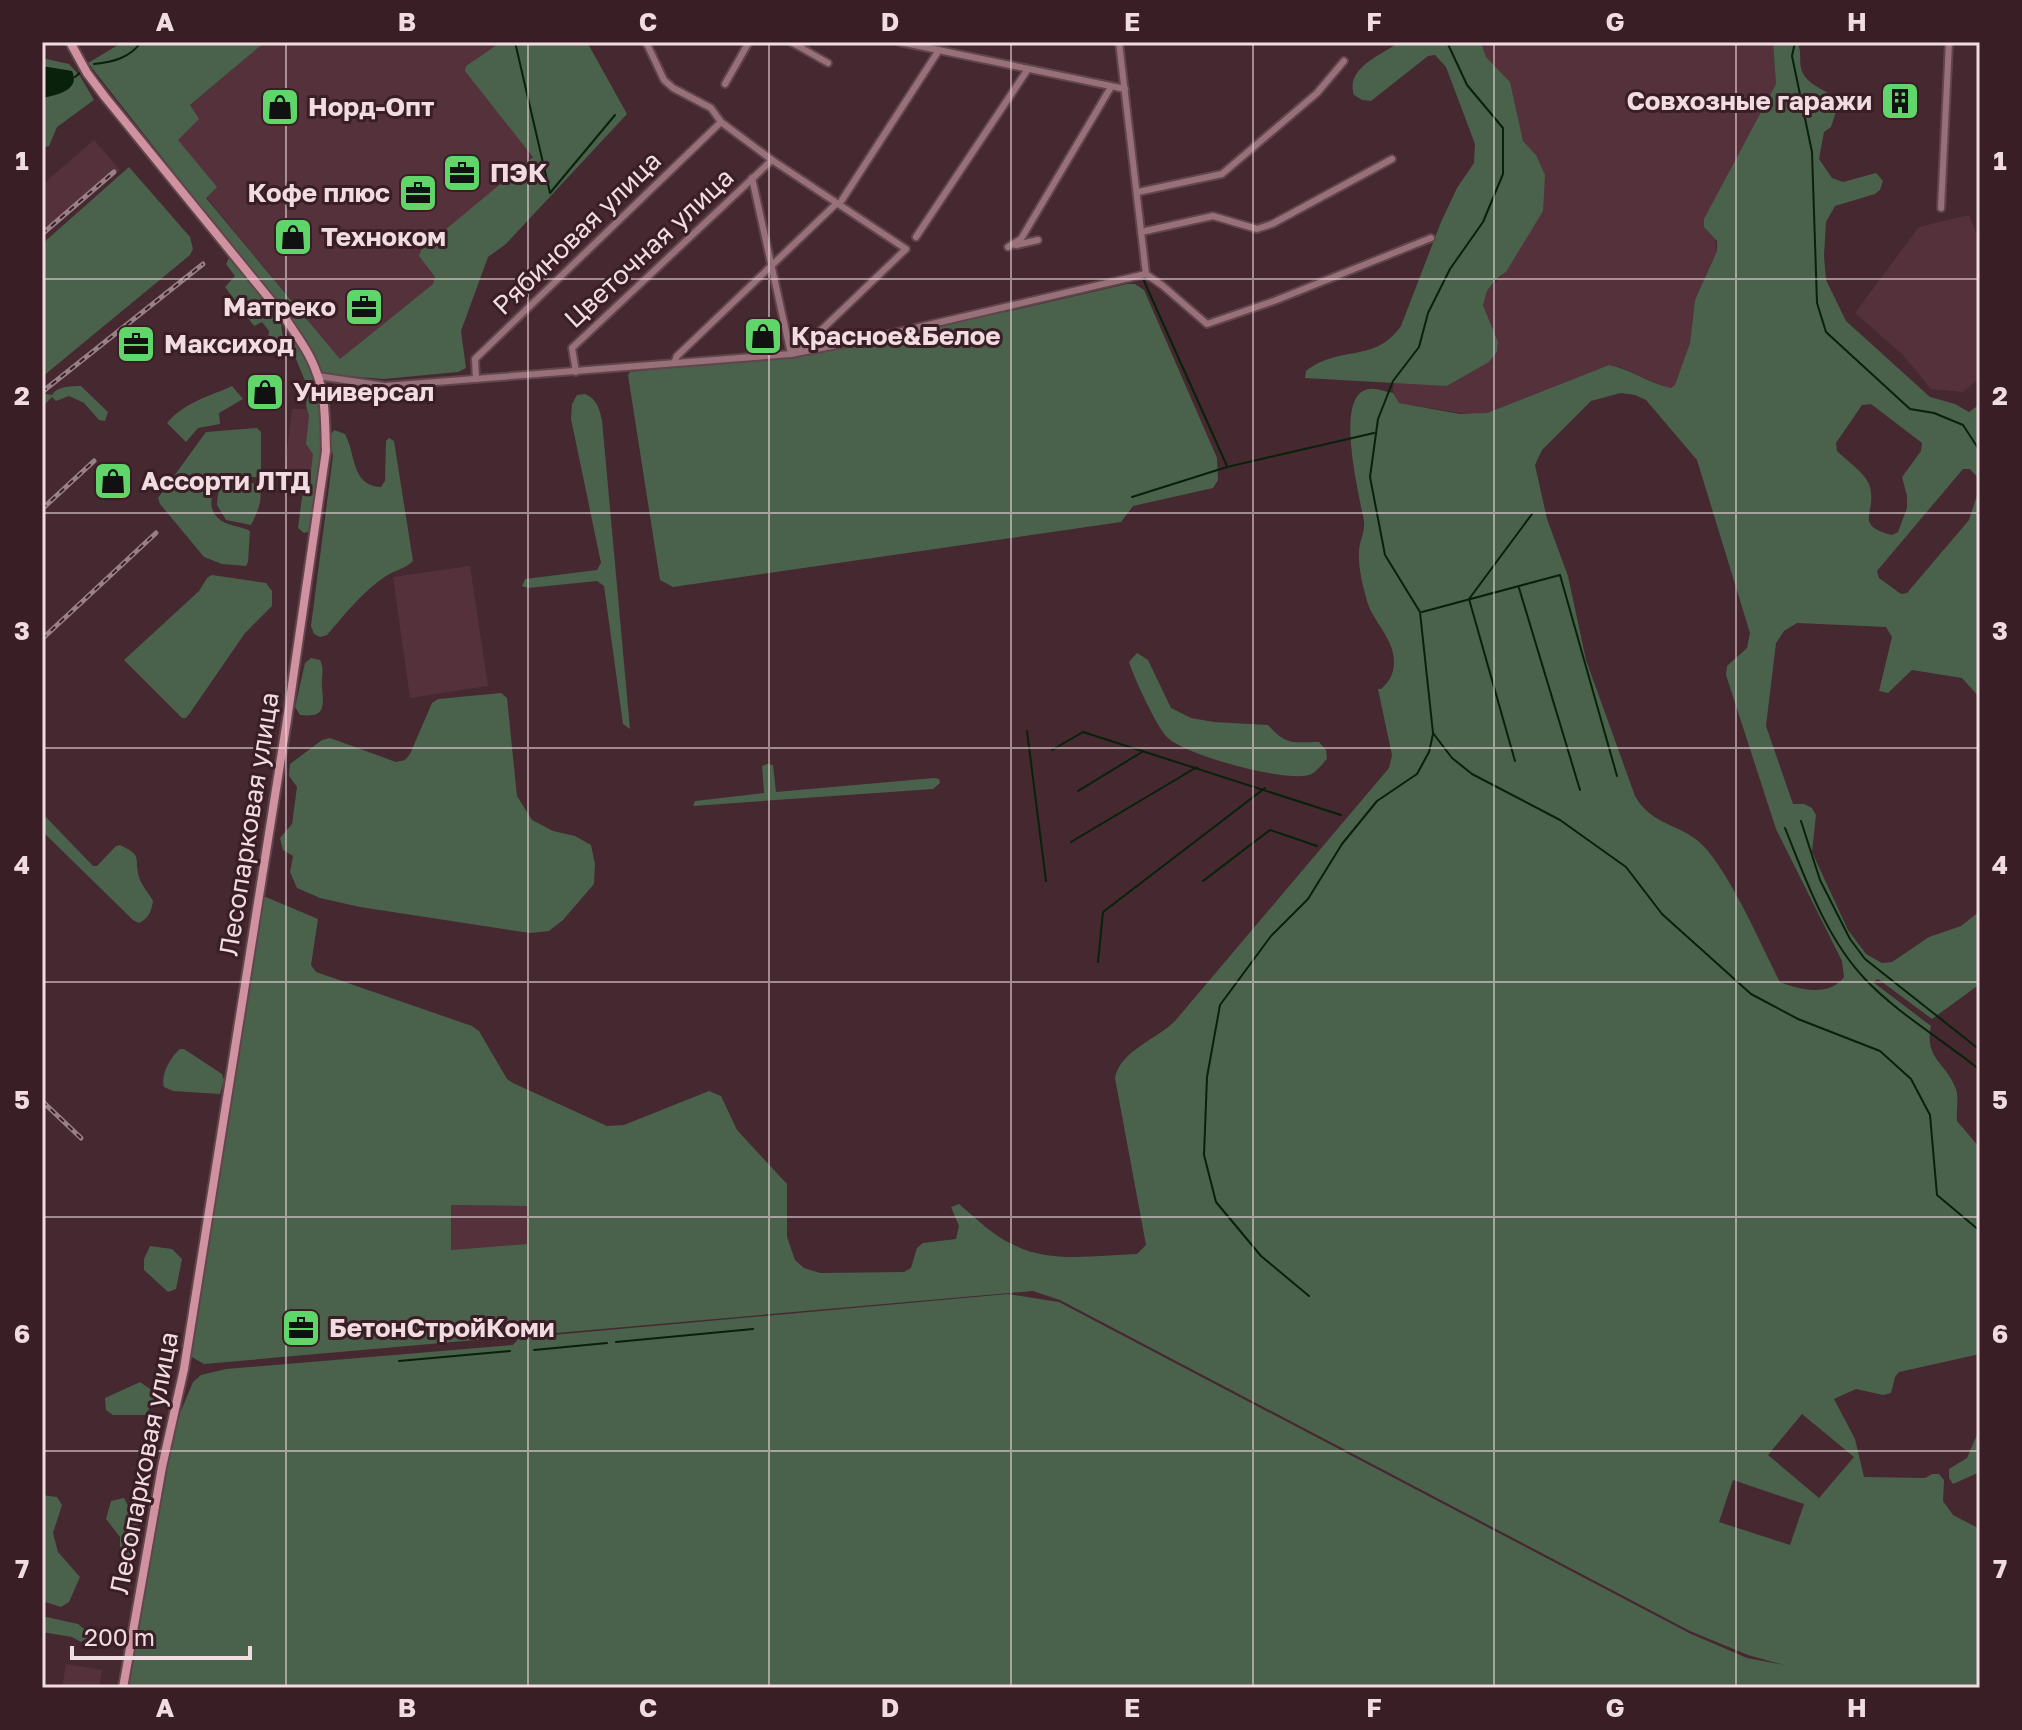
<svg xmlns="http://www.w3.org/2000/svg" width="2022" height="1730" font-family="'Golos Text',sans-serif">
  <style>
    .built { fill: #55323b }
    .green { fill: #4a614b; fill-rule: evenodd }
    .water { fill: #08210a }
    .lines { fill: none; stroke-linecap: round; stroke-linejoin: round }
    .stream { stroke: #08210a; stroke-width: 2 }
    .street-casing { stroke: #61454c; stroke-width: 10 }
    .secondary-casing { stroke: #61454c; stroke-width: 12 }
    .street { stroke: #977079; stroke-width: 6 }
    .secondary { stroke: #d092a1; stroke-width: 8 }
    .rail-casing { stroke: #998086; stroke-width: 5 }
    .rail { stroke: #3a1e26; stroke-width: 2; stroke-dasharray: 6; stroke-linecap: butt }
    .grid { fill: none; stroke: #f1dde1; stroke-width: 2; stroke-opacity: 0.55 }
    .labels { text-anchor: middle; stroke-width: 6; stroke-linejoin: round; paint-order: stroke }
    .poi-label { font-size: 26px; font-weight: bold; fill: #f1dde1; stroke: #3a1e26; text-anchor: start }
    .street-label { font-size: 26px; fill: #f1dde1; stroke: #3a1e26 }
    .neatline { fill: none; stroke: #f1dde1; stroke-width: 3 }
    .grid-label { font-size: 26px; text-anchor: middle; font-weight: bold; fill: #f1dde1 }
  </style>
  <rect width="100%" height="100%" fill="#452830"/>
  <g class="built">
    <polygon points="265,42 501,42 466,66 533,155 419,256 435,277 433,284 340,359 155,135"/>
    <polygon points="1481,42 1773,42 1776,84 1707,230 1714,235 1717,251 1695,300 1690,343 1676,385 1671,388 1661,386 1620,367 1609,365 1487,413 1474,415 1399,403 1393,393 1394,382 1447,386 1489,362 1497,352 1498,342 1483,304 1487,291 1506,272 1536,155 1523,141 1510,82 1486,57"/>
    <polygon points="94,140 120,170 51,230 42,220 42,185"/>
    <polygon points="1969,215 1980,242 1980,378 1963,392 1931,389 1902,354 1855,313 1919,227"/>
    <polygon points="292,409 306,409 310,413 315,450 313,478 284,473"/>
    <polygon points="470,566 488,686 410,698 393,577"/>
    <polygon points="451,1205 527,1206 527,1244 451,1250"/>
    <polygon points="66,1664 102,1670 99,1688 62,1688"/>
  </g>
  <g class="green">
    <polygon points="123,42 265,42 190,105 199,119 178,140 217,187 206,198 340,359 433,284 435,277 419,256 421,250 533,157 465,71 466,66 501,42 587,42 627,114 506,244 488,257 461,331 466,368 458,372 384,379 322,374 279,306 88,63"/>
    <path d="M1400,42H1481L1486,57L1510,82L1523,141L1536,155L1545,175L1543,211L1506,272L1496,279L1487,291L1483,305L1498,342L1497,352L1489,362L1447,386L1305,378L1306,371C1341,344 1374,364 1401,326L1441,222L1457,188L1474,163L1475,144L1446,67L1435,55L1428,56L1371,101L1362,100L1354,95C1345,68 1381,55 1400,42Z"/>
    <path d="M1773,42H1797C1802,51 1799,58 1801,68C1804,83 1824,90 1836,97L1839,102L1831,127L1824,132L1819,159L1832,178L1843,182L1876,173L1883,181L1880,190L1875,194L1835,206L1826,222L1824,256L1826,280L1846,321L1930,397L1955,404L1969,412L1980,404V480L1970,469H1963L1877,571L1879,578L1901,594L1907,593L1969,520L1980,486V698L1962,678L1912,670L1888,693L1879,691L1892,637L1886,627L1797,623L1784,631L1776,643L1766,726L1793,804H1804L1812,808L1816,815L1812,852L1848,930L1866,954L1882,963L1892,962L1929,937L1961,926L1980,911V984L1932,1019L1878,979L1873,982L1931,1026C1924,1059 1946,1062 1956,1089C1959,1098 1956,1110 1957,1121L1980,1148V1354L1899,1372L1895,1377L1891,1393L1883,1395L1856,1389L1834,1399L1855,1439L1864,1477L1925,1478L1932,1474H1939L1944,1480L1943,1501L1953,1515L1980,1529V1688H129L162,1489L180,1413L193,1382L201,1375L226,1369L513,1345L519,1338L1008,1294L1059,1302L1689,1633L1747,1658L1784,1665L1748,1655L1690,1631L1060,1300L1033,1291L204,1364L192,1357V1350L261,895L318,919L311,965L316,972L472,1026L479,1031L507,1079L513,1083L607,1126L624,1125L709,1091L721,1096L737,1130L787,1184V1237L795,1260L804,1268L820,1273L904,1272L911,1268L917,1248L923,1243L956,1239L959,1226L951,1207L959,1204C976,1218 993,1236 1014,1245C1051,1264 1096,1255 1137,1254L1146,1245L1115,1078C1120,1051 1157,1039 1175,1021L1389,768L1392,755L1378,689H1381C1389,682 1394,674 1394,662C1394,638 1373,622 1367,601C1363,586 1358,568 1359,552C1359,542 1365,533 1364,522C1361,500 1332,394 1369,389C1376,388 1386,392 1393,393L1399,403L1460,414L1487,413L1609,365C1631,369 1649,384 1671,388L1675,385L1690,343L1695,300L1717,251V241L1704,227V219L1776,84ZM1621,393L1635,395L1646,400L1697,460L1750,633L1747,648L1727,666L1726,675L1776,829L1842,961L1844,977C1830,997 1799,990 1780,982C1759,941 1736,886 1708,851C1685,822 1655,830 1635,796L1586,660L1568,576L1547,519L1535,465L1542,450L1591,401ZM1871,404L1922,443L1921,451L1902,477L1907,496V508L1898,532L1892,535C1851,524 1879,513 1869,484C1863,471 1847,461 1837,451L1836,443L1862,405ZM451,1205L527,1206V1244L451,1250ZM1802,1414L1854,1457L1819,1498L1768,1455ZM1733,1480L1804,1504L1790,1545L1719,1522Z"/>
    <polygon points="42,58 69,64 80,76 94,100 57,127 49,146 42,148"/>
    <polygon points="129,167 190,237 193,249 190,255 42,377 42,244"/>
    <polygon points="229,258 280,316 283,338 274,343 268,342 269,331 262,322 254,326 225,287 235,276 226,264"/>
    <polygon points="1127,284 1135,284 1144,290 1217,458 1218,480 1213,488 1133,506 1121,522 673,587 660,580 628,375 630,372 792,355 1015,310"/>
    <polygon points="294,343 298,345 315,378 321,420 323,451 313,525 308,532 304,533 298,528 302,497 310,480 313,454 306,444 309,416 306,406 308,388 291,347"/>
    <path d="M81,386L108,412L105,421L99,420L84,403L69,396L56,401L52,397L42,407V396L46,394L52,395C57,386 71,386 81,386Z"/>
    <path d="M232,386L243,399L219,413L220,424L198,428L186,442L167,423C185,402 208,397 232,386Z"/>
    <path d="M585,394C597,399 599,408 602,420L630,729L623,724L604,586L597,581L528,588L522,586L525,579L597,570L601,563L571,419L572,404L577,395Z"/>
    <path d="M257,428L261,432V472L258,477H225C213,486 205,506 218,518C226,526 241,526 250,531L248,562L246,566L222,564L204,557L160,504L158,498L206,432Z"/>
    <path d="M334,430L345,434C356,454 351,486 381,487L385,481L386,441L389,438L394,441L413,561C405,569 395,570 386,576C362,592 345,614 327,635L320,637L314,634L311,626L333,456L330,436Z"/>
    <path d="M235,479C241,481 252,481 256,485C267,492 256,516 251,525L226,520L217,505C218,491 219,481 235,479Z"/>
    <polygon points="212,575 266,583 272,591 272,606 245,633 190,713 186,718 182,718 124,660 199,591 207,578"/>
    <path d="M1137,653L1148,660L1171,708L1191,718L1214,722L1268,725C1287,746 1293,742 1319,742L1326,750L1327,759C1322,764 1316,773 1309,775C1284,782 1188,756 1168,738C1157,728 1134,678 1129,662Z"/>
    <path d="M311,658L320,660C325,670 321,676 322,687C324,707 325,718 300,715L295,707L305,663Z"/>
    <polygon points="501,693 507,698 517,796 532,820 553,831 575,836 591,845 595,864 594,884 563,920 549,931 530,933 360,907 320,898 297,888 290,872 293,856 283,850 280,838 292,824 297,787 289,776 290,764 322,740 330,738 396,762 405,760 410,754 432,703 438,699"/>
    <polygon points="767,764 773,765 776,792 934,778 939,779 940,783 933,789 693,806 695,801 764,793 762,766"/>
    <path d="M42,813L93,866H97L116,846L120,845C143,856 134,857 139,877C141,885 149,893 153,901C151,912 149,918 139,923L133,920L42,831Z"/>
    <path d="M180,1049H184L222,1074L224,1080L220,1094L173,1091L164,1087C160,1075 171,1056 180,1049Z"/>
    <polygon points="150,1246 172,1249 182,1259 176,1289 168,1292 144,1270 144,1259"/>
    <polygon points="140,1382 153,1391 154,1402 145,1415 113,1415 106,1410 105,1398"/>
    <polygon points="1980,1428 1980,1472 1953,1484 1949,1478 1949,1469 1967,1458"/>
    <polygon points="42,1495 57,1497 62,1505 53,1533 58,1552 80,1577 69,1602 61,1607 42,1601"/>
    <polygon points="124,1498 141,1531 133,1558 125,1561 120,1555 120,1537 106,1519 111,1501"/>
    <polygon points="42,1616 78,1624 89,1633 89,1637 81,1642 72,1637 42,1632"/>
  </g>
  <path class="water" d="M42,66L72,71C81,90 57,95 42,98Z"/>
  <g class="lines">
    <g class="stream">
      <polyline points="515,42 550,193 615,115"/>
      <polyline points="1447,42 1467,85 1503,128 1503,174 1483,222 1450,269 1428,313 1419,347 1393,381 1378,419 1370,477 1385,555 1420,612 1433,733 1452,758 1472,774 1560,820 1626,867 1662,914 1751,994 1798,1019 1880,1051 1911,1079 1930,1115 1937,1195 1980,1231"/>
      <polyline points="1795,42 1792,56 1812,152 1817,303 1826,332 1910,409 1934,413 1963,425 1980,451"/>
      <path d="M94,64C113,62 130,58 141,42"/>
      <polyline points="75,77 82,71"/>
      <polyline points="1144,281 1227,466"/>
      <polyline points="1132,497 1227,467 1374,433"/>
      <polyline points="1519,588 1580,790"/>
      <polyline points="1422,612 1560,575 1617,776"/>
      <polyline points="1027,731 1046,881"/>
      <polyline points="1052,750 1083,732 1341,815"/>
      <polyline points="1515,761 1469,599 1532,514"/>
      <polyline points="1078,791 1142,752"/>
      <polyline points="1801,821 1820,880 1850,939 1865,959 1980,1050"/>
      <path d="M1785,828C1806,880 1826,938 1865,979C1896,1012 1944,1041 1980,1070"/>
      <polyline points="1071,842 1197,767"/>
      <polyline points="1203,881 1270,830 1317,846"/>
      <polyline points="1098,962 1103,912 1265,788"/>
      <polyline points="1309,1296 1261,1256 1216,1202 1204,1155 1207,1077 1220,1005 1271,936 1308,899 1342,844 1377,801 1417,774 1429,752 1433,734"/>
      <polyline points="616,1342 753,1329"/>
      <polyline points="534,1350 607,1343"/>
      <polyline points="399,1361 510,1351"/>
    </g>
    <defs>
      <g id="street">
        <polyline points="646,42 664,80 673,88 711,108 721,122 772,160 906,249 814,337 791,354 752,178"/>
        <polyline points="791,42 828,63"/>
        <polyline points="900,42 1125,89"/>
        <polyline points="1119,42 1146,274"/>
        <polyline points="725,84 749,42"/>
        <polyline points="1138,192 1222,174 1317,93 1344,61"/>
        <polyline points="842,200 939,50"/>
        <polyline points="1941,208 1949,42"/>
        <polyline points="1141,232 1213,216 1257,229 1272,224 1392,159"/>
        <polyline points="916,237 1028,69"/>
        <polyline points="1016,245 1038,240"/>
        <polyline points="1008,247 1021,239 1111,87"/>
        <polyline points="1146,274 1163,286 1207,324 1274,301 1431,238"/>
        <polyline points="674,363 677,356 837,203"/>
        <polyline points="576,372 572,348 772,160"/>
        <polyline points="318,376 385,386 791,354 872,338 1146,274"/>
        <polyline points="476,379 475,359 721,122"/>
      </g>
      <path id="secondary" d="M70,42L87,73L105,97L285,318C297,336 310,353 317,374C326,397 325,426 326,451L287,720L184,1369L162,1467L123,1688"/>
    </defs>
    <use href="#street" class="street-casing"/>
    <use href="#secondary" class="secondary-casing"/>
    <use href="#street" class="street"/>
    <use href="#secondary" class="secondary"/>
    <defs>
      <g id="rail">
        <polyline points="42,234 114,172"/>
        <polyline points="42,392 203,264"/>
        <polyline points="42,509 94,461"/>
        <polyline points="42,639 156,533"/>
        <polyline points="42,1101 81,1138"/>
      </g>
    </defs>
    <use href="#rail" class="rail-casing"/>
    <use href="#rail" class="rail"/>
  </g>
  <path class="grid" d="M286,42V1688M528,42V1688M769,42V1688M1011,42V1688M1253,42V1688M1494,42V1688M1736,42V1688M42,279H1980M42,513H1980M42,748H1980M42,982H1980M42,1217H1980M42,1451H1980"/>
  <defs>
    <symbol id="building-square" viewBox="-11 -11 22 22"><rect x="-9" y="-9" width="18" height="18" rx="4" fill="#60d56a" stroke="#3a1e26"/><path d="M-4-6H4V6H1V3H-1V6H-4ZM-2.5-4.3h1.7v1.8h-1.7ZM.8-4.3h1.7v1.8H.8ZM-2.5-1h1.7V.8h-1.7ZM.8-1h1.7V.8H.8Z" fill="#111"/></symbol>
    <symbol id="shop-square" viewBox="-11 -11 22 22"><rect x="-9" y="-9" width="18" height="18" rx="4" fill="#60d56a" stroke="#3a1e26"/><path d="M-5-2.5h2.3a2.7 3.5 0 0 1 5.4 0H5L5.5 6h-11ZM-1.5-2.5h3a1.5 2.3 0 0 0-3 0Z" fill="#111"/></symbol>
    <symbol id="office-square" viewBox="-11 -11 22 22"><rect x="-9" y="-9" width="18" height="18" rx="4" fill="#60d56a" stroke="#3a1e26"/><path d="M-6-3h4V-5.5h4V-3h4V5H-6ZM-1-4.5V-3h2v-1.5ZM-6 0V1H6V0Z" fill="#111"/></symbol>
  </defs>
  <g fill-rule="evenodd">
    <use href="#building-square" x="1878" y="79" width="44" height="44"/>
    <use href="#shop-square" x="258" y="85" width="44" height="44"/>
    <use href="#office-square" x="440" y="151" width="44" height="44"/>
    <use href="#office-square" x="396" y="171" width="44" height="44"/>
    <use href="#shop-square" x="271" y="215" width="44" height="44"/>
    <use href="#office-square" x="342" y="285" width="44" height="44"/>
    <use href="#shop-square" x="741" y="314" width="44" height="44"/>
    <use href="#office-square" x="114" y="322" width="44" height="44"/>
    <use href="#shop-square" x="243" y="370" width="44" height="44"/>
    <use href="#shop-square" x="91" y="459" width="44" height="44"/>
    <use href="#office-square" x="279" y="1306" width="44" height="44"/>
  </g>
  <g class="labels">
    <g class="poi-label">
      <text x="1872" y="110" text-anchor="end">Совхозные гаражи</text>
      <text x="308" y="116">Норд-Опт</text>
      <text x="490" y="182">ПЭК</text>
      <text x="390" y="202" text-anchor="end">Кофе плюс</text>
      <text x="321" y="246">Техноком</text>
      <text x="336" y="316" text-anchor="end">Матреко</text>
      <text x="791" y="345">Красное&amp;Белое</text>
      <text x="164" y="353">Максиход</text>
      <text x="293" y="401">Универсал</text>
      <text x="141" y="490">Ассорти ЛТД</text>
      <text x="329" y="1337">БетонСтройКоми</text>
    </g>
    <g class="street-label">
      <text transform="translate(577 233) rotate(-44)" y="9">Рябиновая улица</text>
      <text transform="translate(649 248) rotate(-43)" y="9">Цветочная улица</text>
      <text transform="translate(249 824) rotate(-81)" y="9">Лесопарковая улица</text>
      <text transform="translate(144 1463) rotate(-79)" y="9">Лесопарковая улица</text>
    </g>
  </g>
  <rect width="2022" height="1730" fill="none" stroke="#3a1e26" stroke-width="88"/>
  <path d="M72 1646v12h178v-12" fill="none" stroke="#f1dde1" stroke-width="4"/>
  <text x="84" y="1646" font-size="24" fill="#f1dde1" stroke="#3a1e26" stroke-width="6" paint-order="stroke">200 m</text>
  <rect x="44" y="44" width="1934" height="1642" class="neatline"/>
  <g class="grid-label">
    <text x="165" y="31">A</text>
    <text x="407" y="31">B</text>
    <text x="648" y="31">C</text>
    <text x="890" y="31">D</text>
    <text x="1132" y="31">E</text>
    <text x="1374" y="31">F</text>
    <text x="1615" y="31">G</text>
    <text x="1857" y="31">H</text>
    <text x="22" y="170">1</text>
    <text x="2000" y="170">1</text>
    <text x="22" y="405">2</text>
    <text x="2000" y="405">2</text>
    <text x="22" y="640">3</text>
    <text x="2000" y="640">3</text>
    <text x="22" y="874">4</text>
    <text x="2000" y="874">4</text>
    <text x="22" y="1109">5</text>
    <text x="2000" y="1109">5</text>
    <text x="22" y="1343">6</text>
    <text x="2000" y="1343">6</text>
    <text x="22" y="1578">7</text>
    <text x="2000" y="1578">7</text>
    <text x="165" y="1717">A</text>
    <text x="407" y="1717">B</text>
    <text x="648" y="1717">C</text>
    <text x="890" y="1717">D</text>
    <text x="1132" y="1717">E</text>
    <text x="1374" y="1717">F</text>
    <text x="1615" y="1717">G</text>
    <text x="1857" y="1717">H</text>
  </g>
</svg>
